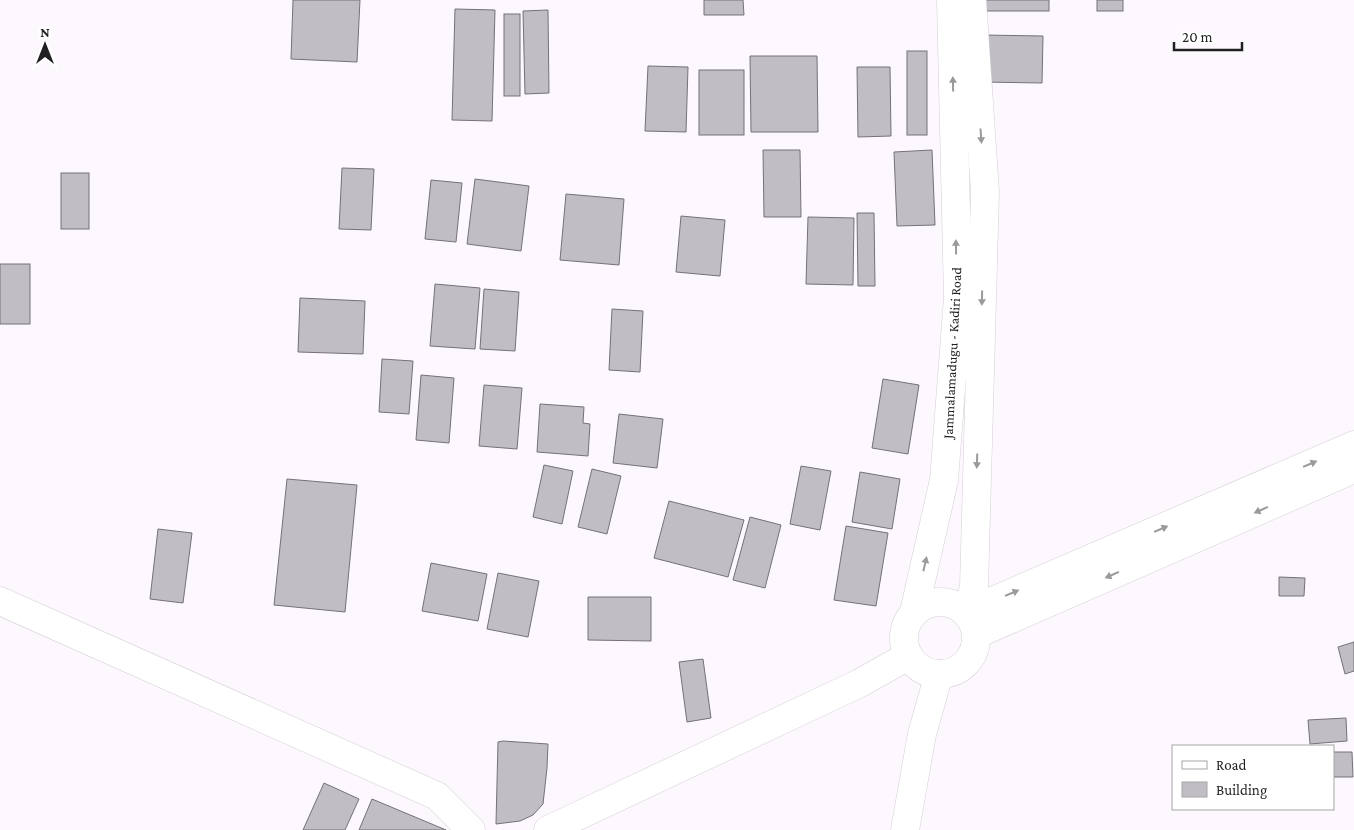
<svg xmlns="http://www.w3.org/2000/svg" width="1354" height="830" font-family="'Crimson Pro',serif">
  <style>
    .building { fill: #c0bec4; stroke: #747277 }
    .lines { fill: none; stroke-linecap: round; stroke-linejoin: round }
    .tertiary-casing { stroke: #d4cfd5; stroke-width: 29 }
    .secondary-casing { stroke: #d4cfd5; stroke-width: 29 }
    .primary-casing { stroke: #d4cfd5; stroke-width: 29 }
    .tertiary { stroke: #fff; stroke-width: 28 }
    .secondary { stroke: #fff; stroke-width: 28 }
    .primary { stroke: #fff; stroke-width: 28 }
    .oneway { fill: #9b9a9b }
    .labels { text-anchor: middle; stroke-width: 4; stroke-linejoin: round; paint-order: stroke }
    .street-label { font-size: 14px; fill: #201f21; stroke: #fff }
  </style>
  <rect width="100%" height="100%" fill="#fdf8fe"/>
  <g class="building">
    <polygon points="293,0 360,0 357,62 291,59"/>
    <polygon points="704,0 743,0 744,15 704,15"/>
    <rect x="985" y="0" width="64" height="11"/>
    <rect x="1097" y="0" width="26" height="11"/>
    <polygon points="455,9 495,10 492,121 452,120"/>
    <polygon points="548,10 549,93 525,94 523,11"/>
    <rect x="504" y="14" width="16" height="82"/>
    <polygon points="982,35 1043,36 1042,83 982,82"/>
    <rect x="907" y="51" width="20" height="84"/>
    <polygon points="750,56 817,56 818,132 751,132"/>
    <polygon points="648,66 688,67 686,132 645,131"/>
    <polygon points="857,67 890,67 891,136 858,137"/>
    <rect x="699" y="70" width="45" height="65"/>
    <polygon points="763,150 800,150 801,217 764,217"/>
    <polygon points="932,150 935,225 897,226 894,152"/>
    <polygon points="342,168 374,169 371,230 339,229"/>
    <rect x="61" y="173" width="28" height="56"/>
    <polygon points="475,179 529,186 521,251 467,244"/>
    <polygon points="431,180 462,183 456,242 425,239"/>
    <polygon points="566,194 624,199 619,265 560,260"/>
    <polygon points="857,213 874,213 875,286 858,286"/>
    <polygon points="681,216 725,220 720,276 676,272"/>
    <polygon points="808,217 854,218 853,285 806,284"/>
    <rect x="0" y="264" width="30" height="60"/>
    <polygon points="435,284 480,288 475,349 430,346"/>
    <polygon points="484,289 519,292 515,351 480,349"/>
    <polygon points="300,298 365,301 363,354 298,352"/>
    <polygon points="612,309 643,311 640,372 609,370"/>
    <polygon points="382,359 413,361 409,414 379,412"/>
    <polygon points="421,375 454,378 449,443 416,440"/>
    <polygon points="883,379 919,385 908,454 872,448"/>
    <polygon points="484,385 522,388 517,449 479,446"/>
    <polygon points="540,404 584,407 583,423 590,424 588,456 537,452"/>
    <polygon points="619,414 663,419 657,468 613,463"/>
    <polygon points="544,465 573,471 562,524 533,517"/>
    <polygon points="801,466 831,471 820,530 790,524"/>
    <polygon points="592,469 621,476 607,534 578,527"/>
    <polygon points="860,472 900,479 892,529 852,522"/>
    <polygon points="287,479 357,485 345,612 274,605"/>
    <polygon points="669,501 744,520 728,577 654,558"/>
    <polygon points="750,517 781,525 765,588 733,580"/>
    <polygon points="846,526 888,533 876,606 834,600"/>
    <polygon points="158,529 192,533 183,603 150,599"/>
    <polygon points="431,563 487,574 478,621 422,611"/>
    <polygon points="498,573 539,581 528,637 487,629"/>
    <polygon points="1279,577 1305,578 1304,596 1279,596"/>
    <polygon points="588,597 651,597 651,641 588,640"/>
    <polygon points="1354,642 1354,671 1345,674 1338,647"/>
    <polygon points="703,659 711,718 687,722 679,662"/>
    <polygon points="1346,718 1347,741 1310,744 1308,720"/>
    <polygon points="503,741 548,744 547,768 543,804 533,815 520,821 496,824 498,742"/>
    <polygon points="1333,752 1352,752 1353,777 1333,777"/>
    <polygon points="324,783 359,799 345,830 303,830"/>
    <polygon points="372,799 446,830 359,830"/>
  </g>
  <g class="lines">
    <defs>
      <polyline id="tertiary" points="0,601 437,796 471,830"/>
      <g id="secondary">
        <polyline points="967,612 1354,445"/>
        <polyline points="977,634 1354,469"/>
      </g>
      <g id="primary">
        <circle cx="940" cy="638" r="36"/>
        <polyline points="914,612 944,480 958,298 951,0"/>
        <polyline points="967,612 974,587 985,192 972,0"/>
        <polyline points="548,830 860,683 908,656"/>
        <polyline points="905,830 922,734 939,674"/>
      </g>
    </defs>
    <use href="#tertiary" class="tertiary-casing"/>
    <use href="#secondary" class="secondary-casing"/>
    <use href="#primary" class="primary-casing"/>
    <use href="#tertiary" class="tertiary"/>
    <use href="#secondary" class="secondary"/>
    <use href="#primary" class="primary"/>
  </g>
  <defs><path id="oneway-solid" d="M-6-.8H1V-3.2L6.5 0L1 3.2V.8H-6Z" transform="scale(1.25)"/></defs>
  <g class="oneway">
    <use href="#oneway-solid" transform="translate(953 84) rotate(-91)"/>
    <use href="#oneway-solid" transform="translate(981 136) rotate(86)"/>
    <use href="#oneway-solid" transform="translate(956 247) rotate(-91)"/>
    <use href="#oneway-solid" transform="translate(982 298) rotate(91)"/>
    <use href="#oneway-solid" transform="translate(977 461) rotate(92)"/>
    <use href="#oneway-solid" transform="translate(1310 464) rotate(-23)"/>
    <use href="#oneway-solid" transform="translate(1261 510) rotate(156)"/>
    <use href="#oneway-solid" transform="translate(1161 529) rotate(-23)"/>
    <use href="#oneway-solid" transform="translate(925 564) rotate(-77)"/>
    <use href="#oneway-solid" transform="translate(1112 575) rotate(156)"/>
    <use href="#oneway-solid" transform="translate(1012 593) rotate(-23)"/>
  </g>
  <g class="labels">
    <g class="street-label">
      <text transform="translate(952 353) rotate(-87)" y="5">Jammalamadugu - Kadiri Road</text>
    </g>
  </g>
  <rect x="1172" y="745" width="162" height="65" fill="#ffffff" stroke="#a6a5a6"/>
  <rect x="1182" y="761" width="25" height="8" fill="#ffffff" stroke="#a6a5a6"/>
  <text x="1216" y="770" font-size="15" fill="#201f21">Road</text>
  <rect x="1182" y="782" width="25" height="15" fill="#c0bec4" stroke="#a6a5a6"/>
  <text x="1216" y="795" font-size="15" fill="#201f21">Building</text>
  <g transform="translate(45 45)" stroke="#ffffff" stroke-width="4" paint-order="stroke">
  <path d="M0-4L9 19L0 12L-9 19Z" fill="#201f21"/>
  <text y="-8" font-size="14" font-weight="bold" text-anchor="middle" fill="#201f21">N</text>
  </g>
  <path d="M1174 42v8h68v-8" fill="none" stroke="#201f21" stroke-width="2.5"/>
  <text x="1182" y="42" font-size="15" fill="#201f21" stroke="#ffffff" stroke-width="4" paint-order="stroke">20 m</text>
</svg>
